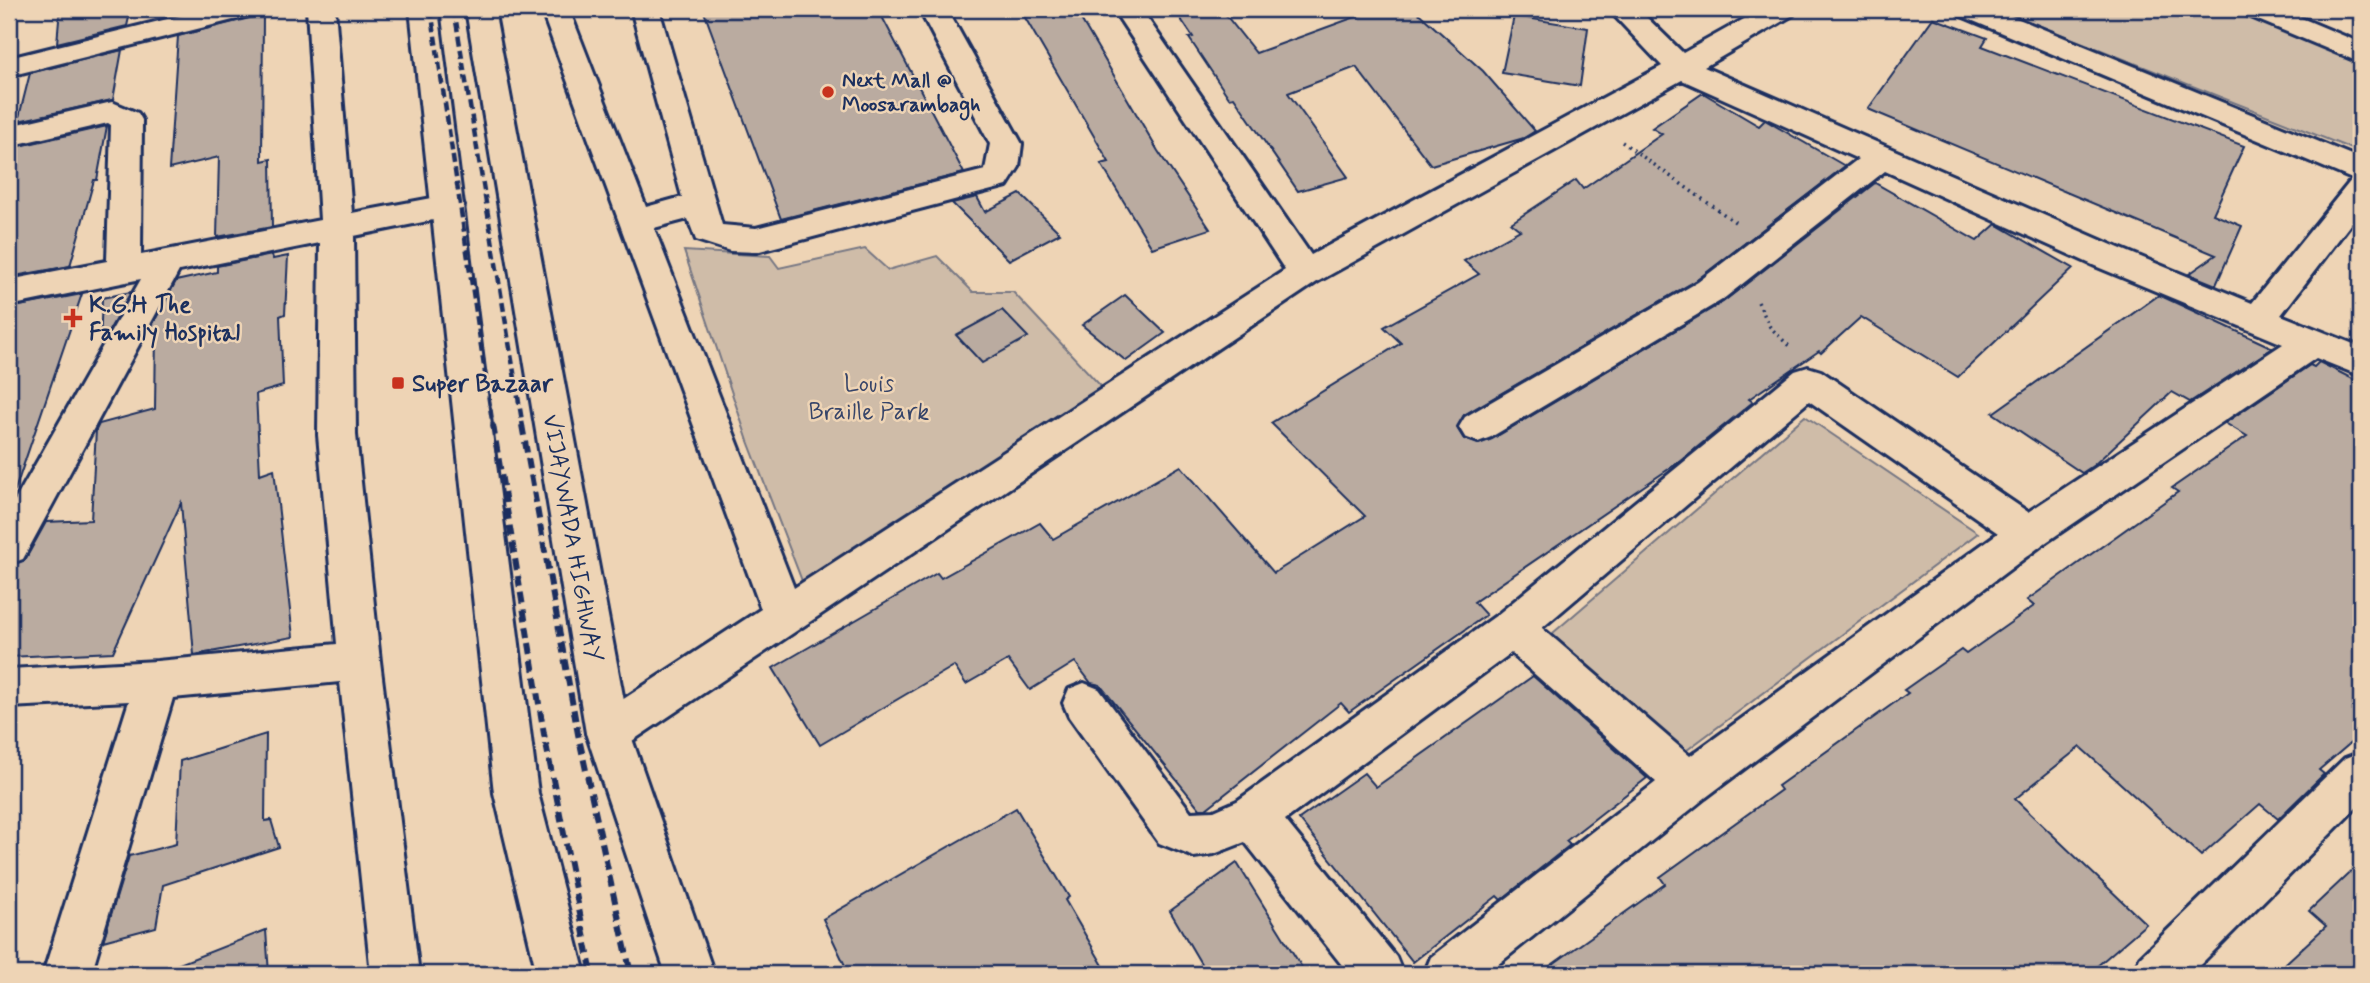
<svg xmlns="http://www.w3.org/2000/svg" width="2370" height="983" font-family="Mynerve,sans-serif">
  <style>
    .green { fill: #cfbca8; stroke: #757683; stroke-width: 2 }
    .building { fill: #baaba0; stroke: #1b2f5e; stroke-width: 2 }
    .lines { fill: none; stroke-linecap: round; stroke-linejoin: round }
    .minor-casing { stroke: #1b2f5e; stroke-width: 6 }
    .highway-casing { stroke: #1b2f5e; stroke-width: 6 }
    .path { stroke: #1b2f5e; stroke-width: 3.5; stroke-dasharray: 2 4.5; stroke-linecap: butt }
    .minor { fill: #eed4b5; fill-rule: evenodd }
    .highway { fill: #eed4b5; fill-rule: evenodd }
    .rail-far1 { stroke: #1b2f5e; stroke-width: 4.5; stroke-dasharray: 9 4.5; stroke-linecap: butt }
    .rail { stroke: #1b2f5e; stroke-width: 6; stroke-dasharray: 11 6; stroke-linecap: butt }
    .poi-dot { fill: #c8321e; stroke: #eed4b5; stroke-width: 2.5 }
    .labels { text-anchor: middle; stroke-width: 5; stroke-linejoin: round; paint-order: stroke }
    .far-poi-label { font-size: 21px; font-weight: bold; fill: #1b2f5e; stroke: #eed4b5; text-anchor: start }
    .poi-label { font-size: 24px; font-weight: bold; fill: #1b2f5e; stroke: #eed4b5; text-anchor: start }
    .park-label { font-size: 24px; fill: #364469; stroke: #eed4b5 }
    .street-label { font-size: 24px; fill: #1b2f5e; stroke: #eed4b5 }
  </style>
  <rect width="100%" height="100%" fill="#eed4b5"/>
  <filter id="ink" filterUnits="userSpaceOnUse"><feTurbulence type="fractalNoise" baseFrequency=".0143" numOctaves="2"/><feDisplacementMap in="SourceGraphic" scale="14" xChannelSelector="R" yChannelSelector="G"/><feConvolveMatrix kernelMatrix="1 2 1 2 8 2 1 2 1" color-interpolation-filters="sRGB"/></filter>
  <g filter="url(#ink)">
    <g class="green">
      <polygon points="1997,9 2236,9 2361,63 2361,146 2357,151"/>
      <polygon points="865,249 888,270 937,256 973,292 1013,292 1112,398 804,586 748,441 684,251 770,256 779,268"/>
      <polygon points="1805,416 1978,533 1679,756 1546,639"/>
    </g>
    <g class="building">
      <polygon points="60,9 131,9 127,26 57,43"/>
      <polygon points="703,9 878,9 964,173 781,219"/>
      <polygon points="1020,9 1075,9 1158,151 1210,229 1152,248 1101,164 1109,162"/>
      <polygon points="1174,9 1221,9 1256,53 1377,9 1414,9 1483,71 1535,131 1524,138 1431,165 1356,67 1288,93 1348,177 1298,191 1234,97 1229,98 1189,38 1193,37"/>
      <polygon points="263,14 262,161 271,159 272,227 217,237 219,157 169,169 178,36"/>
      <polygon points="1514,16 1588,28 1580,86 1502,73"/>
      <polygon points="1933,18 1987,38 1982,46 2244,146 2213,214 2242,226 2216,285 2189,274 2216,255 1868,109"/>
      <polygon points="122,50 113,100 18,121 30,73"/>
      <polygon points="1703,93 1759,126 1765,120 1845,166 1697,280 1464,415 1457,428 1464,439 1479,444 1492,439 1723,302 1875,183 1977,241 1996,224 2073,268 1958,377 1861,317 1821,353 1819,351 1749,399 1753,402 1679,462 1474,602 1486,615 1349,712 1341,703 1206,809 1200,809 1100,685 1091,683 1075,662 1030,690 1008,660 966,684 954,666 820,745 773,668 937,573 941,578 1040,523 1053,539 1181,466 1274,573 1365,516 1271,423 1401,343 1384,327 1479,274 1464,261 1520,230 1511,223 1576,180 1583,189 1662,134 1652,128"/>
      <polygon points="107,126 97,180 94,180 70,266 9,277 9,158 11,148"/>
      <polygon points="1020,194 1060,233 1009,260 952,203 977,197 985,212"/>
      <polygon points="272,255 273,259 288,256 285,314 280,316 283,386 256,394 260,474 274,469 293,637 194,655 181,503 113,652 9,657 9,566 25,560 46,522 91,520 96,430 99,424 155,409 156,330 149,331 176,281 217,272 217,266"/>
      <polygon points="131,292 102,343 100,343 102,298"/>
      <polygon points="82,294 15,490 9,489 9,308"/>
      <polygon points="1125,295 1165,333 1126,361 1082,325"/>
      <polygon points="2159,295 2273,348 2190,402 2172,392 2094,465 2082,473 1993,413"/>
      <polygon points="1002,310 1028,337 982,363 956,335"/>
      <polygon points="2319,362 2361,383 2361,734 2319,770 2324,774 2278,819 2260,804 2201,856 2080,747 2015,799 2146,924 2088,974 1539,974 1665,884 1660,877 1781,790 1778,786 1908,693 1904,690 1961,650 1966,654 2034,606 2027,600 2178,492 2172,488 2247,436 2225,423 2310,365 2314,367"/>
      <polygon points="1533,676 1647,778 1566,841 1570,845 1501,900 1497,896 1413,962 1299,819 1364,773 1376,787"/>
      <polygon points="266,734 265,821 271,820 279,847 163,885 156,927 103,941 129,856 176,844 180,761"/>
      <polygon points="1016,808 1069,897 1065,900 1108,974 849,974 823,919"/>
      <polygon points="2361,862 2361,974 2274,974 2326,926 2309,911"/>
      <polygon points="1237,863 1306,974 1207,974 1170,911"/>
      <polygon points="266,930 269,974 159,974 159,972"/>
    </g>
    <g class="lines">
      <defs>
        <g id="minor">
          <polygon points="208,9 257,9 253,15 9,76 9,58"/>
          <polygon points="307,9 335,9 352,213 448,195 460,198 464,206 460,214 448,217 354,236 356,435 380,661 419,974 371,974 340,682 173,698 91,974 43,974 129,701 9,707 9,669 157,661 337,644 318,435 320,243 179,271 23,559 9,564 9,511 141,279 9,306 9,280 107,261 111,125 108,123 9,146 9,126 112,102 138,113 142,120 141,255 320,220"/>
          <path d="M541,9H569L646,207L682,197L631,9H659L722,225L756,228L985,170L990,144L919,9H947L1022,144L1019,167L1007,186L756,252L730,251L696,240L688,219L654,228L794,588L1285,270L1113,9H1141L1311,255L1662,66L1608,9H1638L1683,53L1762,9H1797L1793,15L1704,67L2119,248L2252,303L2352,179L1959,15L1955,9H1994L2361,159V210L2281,315L2361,347V376L2316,358L2042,545L1705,798L1486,974H1424L1431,957L1656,782L1511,653L1285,820L1396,957L1403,974H1349L1245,842L1214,854L1194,857L1159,843L1069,717L1063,703L1069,689L1084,683L1099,689L1191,812L1214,811L1237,801L1497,615L1795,371L1808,367L1821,371L2028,512L2283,344L2095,266L1885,171L1722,300L1491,437L1478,442L1465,437L1459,427L1465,417L1698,282L1858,159L1682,80L1317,282L623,747L608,753L593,747L586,733L593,719L761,609ZM1809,401L1998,533L1690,756L1542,628Z"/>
          <polygon points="2242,9 2280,9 2361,43 2361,63 2246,15"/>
          <polygon points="2361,752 2361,803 2191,974 2133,974 2140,957 2345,758"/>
        </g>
        <g id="highway">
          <polygon points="410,9 438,9 538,793 585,974 537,974 494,793"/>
          <polygon points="466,9 494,9 630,733 714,974 666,974 586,733"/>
        </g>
      </defs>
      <use href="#minor" class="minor-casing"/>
      <use href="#highway" class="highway-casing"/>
      <g class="path">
        <polyline points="1622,142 1735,222"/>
        <polyline points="1758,302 1770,327 1791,348"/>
      </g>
      <use href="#minor" class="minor"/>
      <use href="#highway" class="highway"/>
      <g class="rail-far1">
        <polyline points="431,9 493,427"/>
        <polyline points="454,9 523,427"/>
      </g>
      <g class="rail">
        <polyline points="493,425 544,734 592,974"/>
        <polyline points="522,425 578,734 631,974"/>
      </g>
    </g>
  </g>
  <g class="poi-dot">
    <circle cx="828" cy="92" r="7"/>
    <path d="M69.5 307.5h7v7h7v7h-7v7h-7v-7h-7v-7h7z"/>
    <rect x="391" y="376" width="14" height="14" rx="3.5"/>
  </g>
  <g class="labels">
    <g class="far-poi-label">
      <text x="842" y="87">Next Mall @<tspan x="842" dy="24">Moosarambagh</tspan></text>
    </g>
    <g class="poi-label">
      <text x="89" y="312">K.G.H The<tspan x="89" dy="28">Family Hospital</tspan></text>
      <text x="412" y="391">Super Bazaar</text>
    </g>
    <g class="park-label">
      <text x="869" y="391">Louis<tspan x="869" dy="28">Braille Park</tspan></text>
    </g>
    <g class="street-label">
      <text transform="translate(573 538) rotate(80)" y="8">VIJAYWADA HIGHWAY</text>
    </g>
  </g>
  <rect width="2370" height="983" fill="none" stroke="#eed4b5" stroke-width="35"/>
  <rect x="18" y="18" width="2335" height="948" fill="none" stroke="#1b2f5e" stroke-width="2.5" filter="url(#ink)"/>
</svg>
